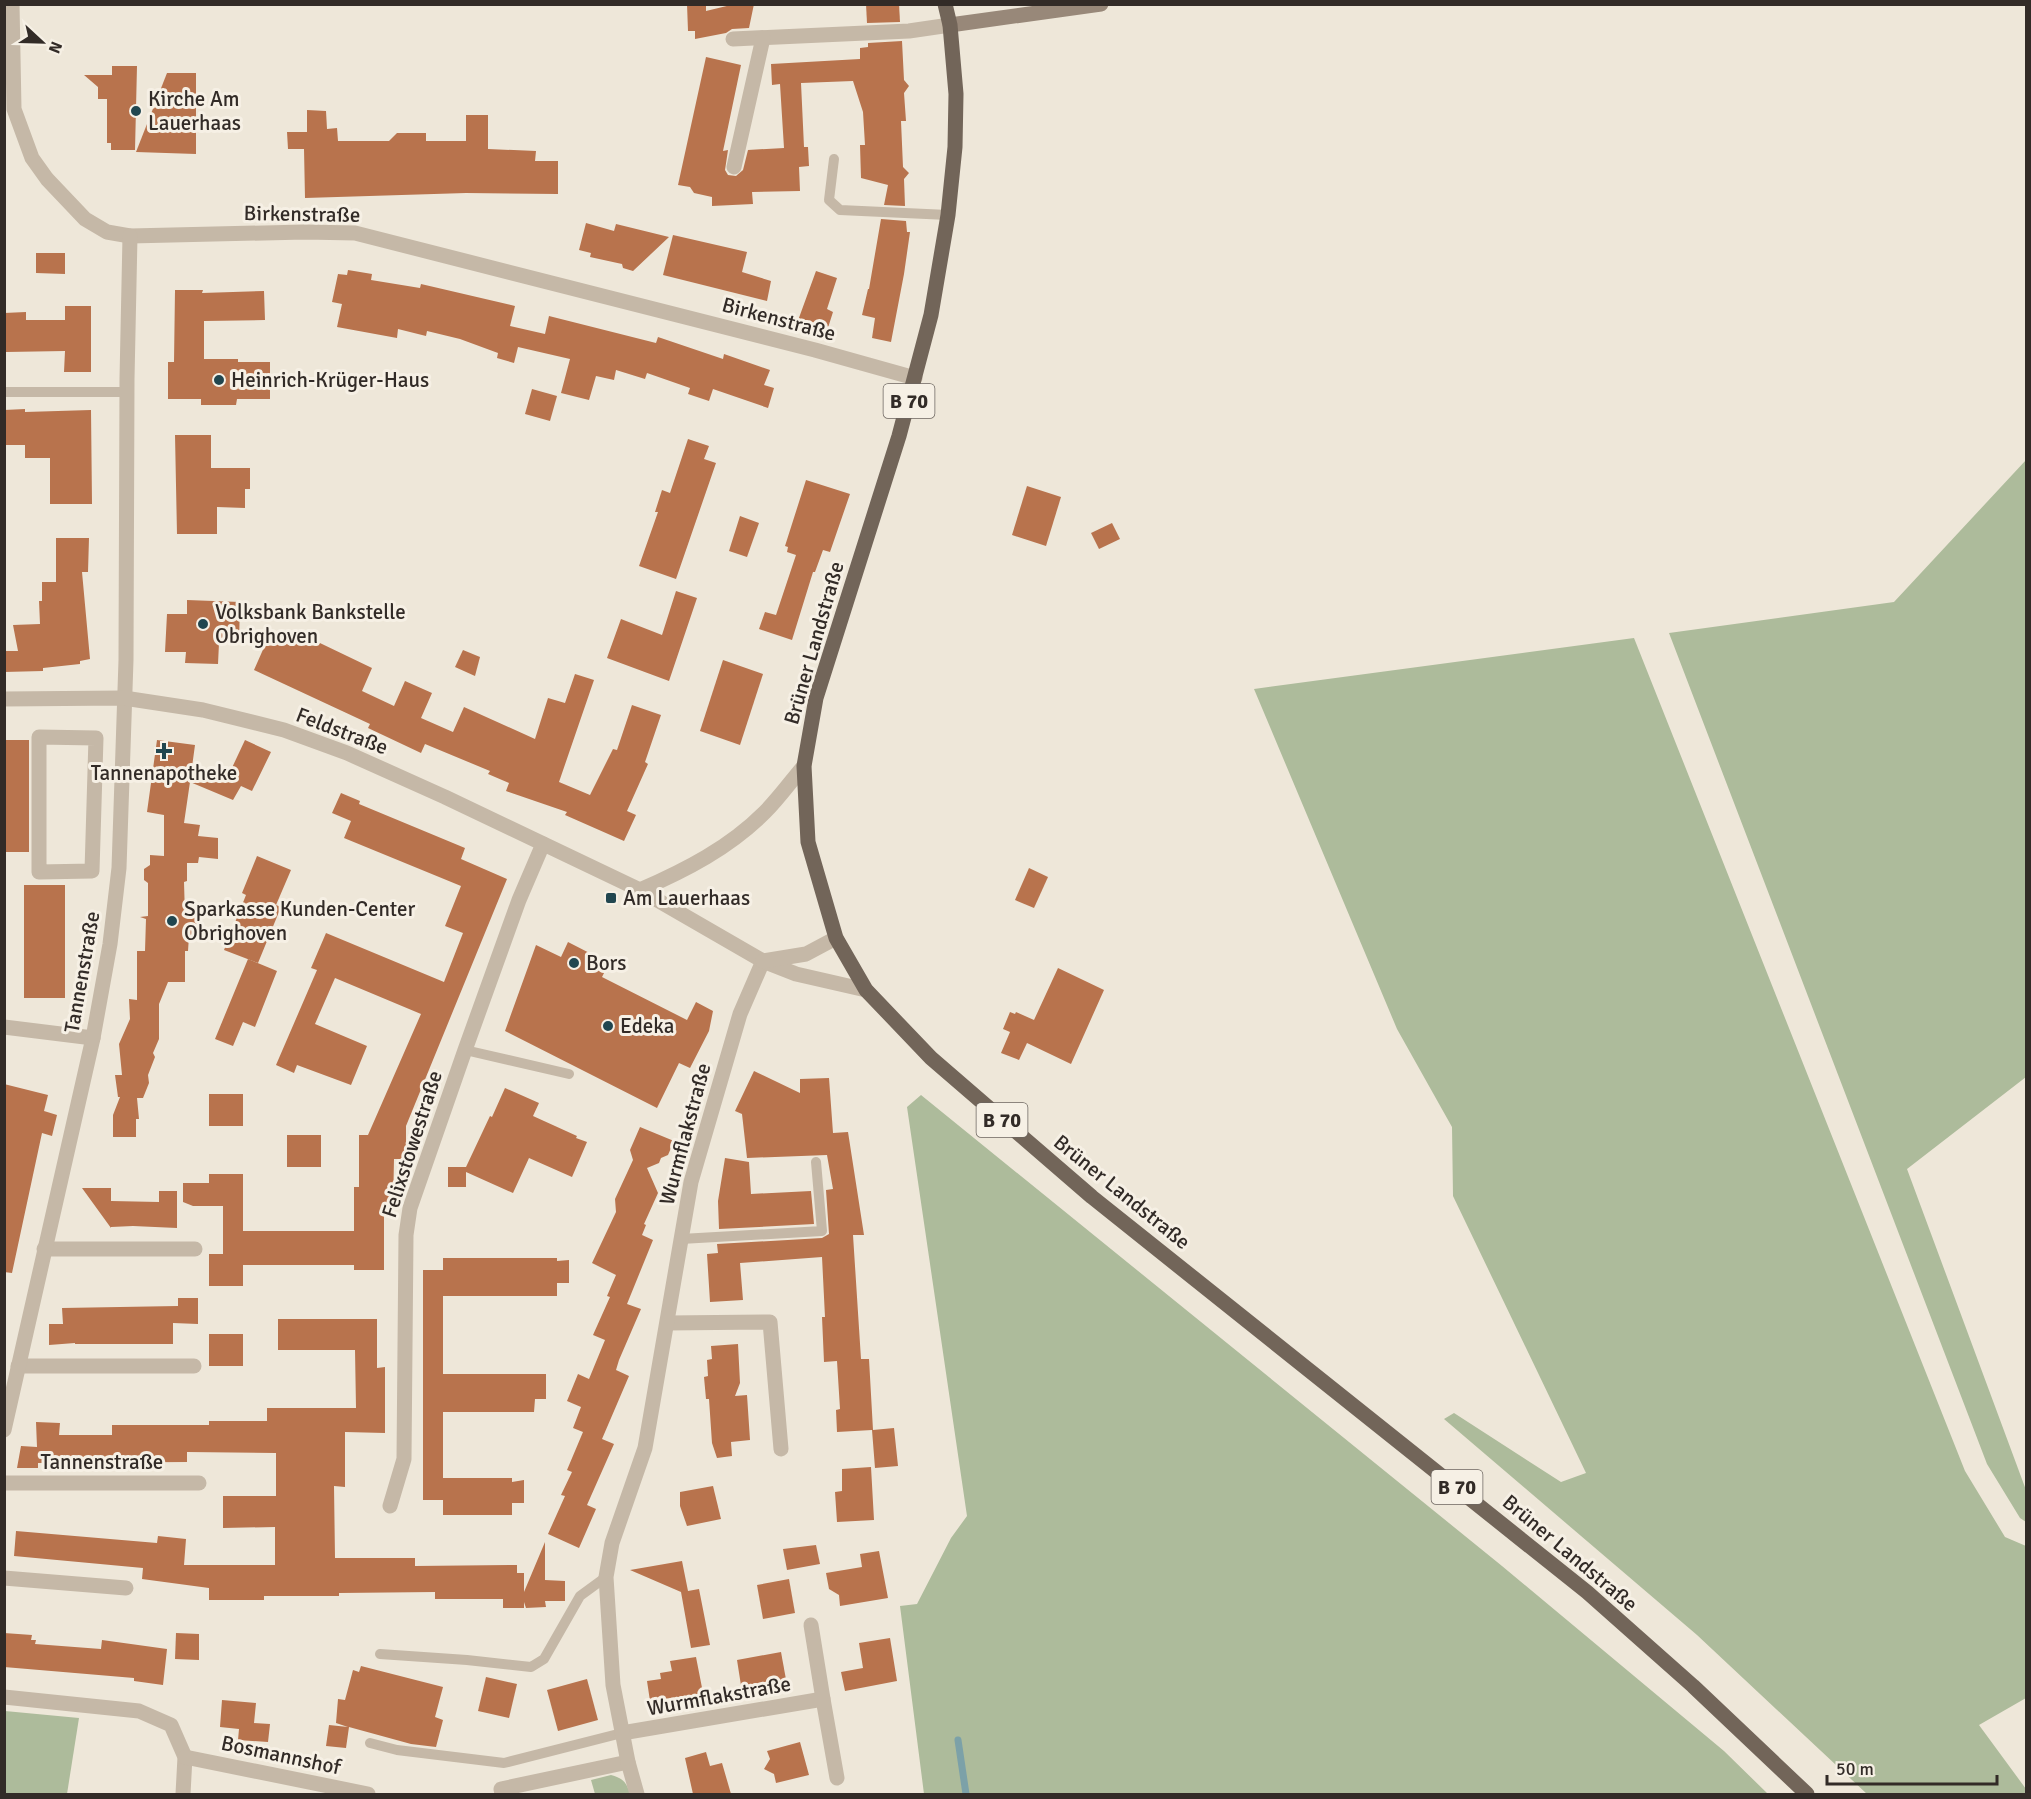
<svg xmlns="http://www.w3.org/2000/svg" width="2031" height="1799" font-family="Signika,sans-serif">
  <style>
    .green { fill: #adbb9b }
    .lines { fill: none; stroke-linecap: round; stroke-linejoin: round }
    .stream { stroke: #7ca1a8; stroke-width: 7 }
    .building { fill: #b8734d }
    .service { stroke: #c5b8a7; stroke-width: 10 }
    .pedestrian { stroke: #c5b8a7; stroke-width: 15 }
    .minor { stroke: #c5b8a7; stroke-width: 15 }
    .tertiary { stroke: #c5b8a7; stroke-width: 15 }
    .secondary { stroke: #988879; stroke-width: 15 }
    .primary { stroke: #726559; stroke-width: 15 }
    .poi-dot { fill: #21464f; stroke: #f6f0e5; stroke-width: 2 }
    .labels { text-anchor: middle; stroke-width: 6; stroke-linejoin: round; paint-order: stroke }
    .shield { fill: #f6f0e5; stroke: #6d6660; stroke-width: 1.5 }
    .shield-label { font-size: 20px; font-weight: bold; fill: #322b27 }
    .poi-label { font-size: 21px; fill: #322b27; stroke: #f6f0e5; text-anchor: start }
    .street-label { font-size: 21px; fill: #322b27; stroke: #f6f0e5 }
  </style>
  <rect width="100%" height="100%" fill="#eee7d9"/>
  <g class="green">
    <polygon points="2026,460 2026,1077 1907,1169 2026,1490 2026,1522 2020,1518 1987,1464 1669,633 1894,602"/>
    <polygon points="1634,638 1965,1471 2005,1537 2026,1546 2026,1698 1979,1725 2026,1789 2026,1794 1867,1794 1697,1635 1444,1419 1454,1413 1561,1482 1586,1473 1453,1196 1452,1127 1397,1029 1254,689"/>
    <polygon points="921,1095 1502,1566 1724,1751 1768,1794 924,1794 900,1606 917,1604 951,1538 967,1516 907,1107"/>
    <polygon points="5,1711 79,1718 67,1794 5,1794"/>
    <path d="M611,1775C623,1778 627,1783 630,1794H595L591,1780Z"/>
  </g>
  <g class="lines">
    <polyline class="stream" points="958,1740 966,1794"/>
  </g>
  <g class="building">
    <polygon points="687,4 706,4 706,11 735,4 754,4 749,28 732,29 726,33 695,39 695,31 688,31"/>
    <polygon points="866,4 899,4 900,22 867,23"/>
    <polygon points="902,41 904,80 909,86 904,93 906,121 901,121 903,167 909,173 904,179 905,206 884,205 888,185 861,178 860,145 865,145 863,112 853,81 801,83 804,147 808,147 809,166 799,167 800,191 752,192 753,204 712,206 712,197 694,193 690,187 678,185 706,57 741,65 723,151 728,150 725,170 728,175 736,176 743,170 748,150 784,148 780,84 772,85 771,64 860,59 860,48 868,47 868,43"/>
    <polygon points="112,66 137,66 135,150 111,150 111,143 107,143 107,99 98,99 98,87 84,75 112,75"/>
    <polygon points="167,73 196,73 196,154 136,152"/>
    <polygon points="307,110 326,111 327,129 337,128 338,141 389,141 397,133 426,133 426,141 466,141 466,115 488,115 488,149 536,151 535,161 558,161 558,194 466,193 305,198 304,149 288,149 287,132 307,132"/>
    <polygon points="881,219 906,221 907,232 910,232 904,274 891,342 872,338 875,318 862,315 868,289 869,289"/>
    <polygon points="586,223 614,231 616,224 669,237 633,271 623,268 622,264 590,257 591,253 579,250"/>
    <polygon points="673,235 747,252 742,272 771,281 767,301 663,275"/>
    <polygon points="36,253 65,253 65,274 36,273"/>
    <polygon points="348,270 372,274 371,280 420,288 421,284 515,306 510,326 545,334 549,316 656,343 658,337 723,359 724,354 770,370 764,385 774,388 768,408 713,389 709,401 688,394 690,388 647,373 645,379 616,370 614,380 596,376 589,400 561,393 570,359 518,347 514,363 497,358 498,353 460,339 427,331 426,336 398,329 397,338 337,327 342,304 332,302 338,274 347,275"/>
    <polygon points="816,271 837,278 827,309 833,312 826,334 796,326"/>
    <polygon points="175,290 203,290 202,293 264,291 265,320 204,321 204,359 238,359 238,362 270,362 270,399 237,399 236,405 201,405 201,399 168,399 168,362 174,362"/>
    <polygon points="65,306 91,306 91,372 64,372 65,351 6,352 4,313 26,312 26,320 65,320"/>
    <polygon points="532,389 557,396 550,421 525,414"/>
    <polygon points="25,409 25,412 91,410 92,504 50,504 50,458 25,458 25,445 4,445 4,410"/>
    <polygon points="175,435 211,435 211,468 250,468 250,489 245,489 245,508 217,507 217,534 177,534"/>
    <polygon points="688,439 709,446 704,459 716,463 676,579 639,566 658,512 655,512 662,490 670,493"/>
    <polygon points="806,480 850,494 830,552 823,550 815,572 813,572 792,640 759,629 765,612 776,615 796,555 787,552 788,547 785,546"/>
    <polygon points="1027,486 1061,497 1046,546 1012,535"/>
    <polygon points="740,516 759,523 747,557 729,551"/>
    <polygon points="1112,523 1120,539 1099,549 1091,533"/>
    <polygon points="56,538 89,538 88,572 82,572 90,659 80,661 80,664 43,668 43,671 4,672 4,651 18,651 13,625 40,624 39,601 42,601 42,582 56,582"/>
    <polygon points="676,591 697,598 669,681 607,658 621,619 662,635"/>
    <polygon points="187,600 240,602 239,644 219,643 218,664 185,663 186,652 165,652 167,614 187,614"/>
    <polygon points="297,632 372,668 362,691 394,706 405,681 432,693 421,718 453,732 464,707 535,739 548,698 565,703 575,674 594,680 559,782 590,795 613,749 617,750 632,705 661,715 645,762 648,764 627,811 636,815 624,841 565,815 567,812 506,791 509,783 488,774 490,771 425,744 421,753 368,728 370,724 254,670 269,636 291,646"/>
    <polygon points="463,650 480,657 475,676 455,667"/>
    <polygon points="723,660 763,674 740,745 700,731"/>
    <rect x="4" y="740" width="25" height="112"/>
    <polygon points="157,740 195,745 192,767 230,772 245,740 271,752 252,791 241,786 233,800 190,782 184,823 200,825 198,836 218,838 218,859 199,857 198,863 187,863 187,881 184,882 185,916 198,915 198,940 189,936 188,951 185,951 185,982 168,982 159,1004 159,1039 153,1053 155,1057 148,1075 149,1083 143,1098 137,1098 139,1119 136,1119 136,1137 113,1137 113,1115 120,1097 118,1097 115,1075 122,1075 119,1044 130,1019 129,999 137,1000 137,951 145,951 146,919 140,917 148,916 148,883 144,880 144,869 150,865 150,855 164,856 164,815 147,812"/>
    <polygon points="341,793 360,801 359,804 465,848 461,859 507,879 406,1126 406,1159 394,1159 393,1207 384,1207 384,1270 354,1270 354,1265 243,1265 243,1286 209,1286 209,1254 223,1254 223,1206 193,1206 183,1202 183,1183 209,1183 209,1174 243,1174 243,1231 354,1231 354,1187 359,1187 359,1135 368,1135 421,1014 335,978 315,1024 367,1046 351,1085 297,1065 294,1073 276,1065 317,970 311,968 326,933 444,982 463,933 445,926 461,886 344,838 351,821 332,813"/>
    <polygon points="257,856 291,870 276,905 281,907 258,963 224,950 246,895 242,893"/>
    <polygon points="1029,868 1048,877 1034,908 1015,900"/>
    <rect x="24" y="885" width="41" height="113"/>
    <polygon points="568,942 609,963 602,977 687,1020 696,1002 713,1011 709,1031 690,1068 679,1063 657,1108 505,1031 536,945 561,957"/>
    <polygon points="248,959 277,971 255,1027 243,1022 233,1046 215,1039"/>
    <polygon points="1058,968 1104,990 1071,1064 1027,1043 1019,1060 1001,1053 1010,1032 1003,1029 1010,1012 1015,1014 1016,1012 1034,1020"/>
    <polygon points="754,1071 800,1093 800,1079 829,1078 833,1133 848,1132 864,1235 853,1235 861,1359 869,1359 873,1430 894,1428 898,1466 875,1468 872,1430 837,1432 836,1410 840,1409 837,1361 824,1362 822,1317 825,1317 822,1257 740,1263 743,1300 710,1302 707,1254 718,1253 717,1244 822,1238 829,1234 826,1190 833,1189 827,1155 747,1158 742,1114 735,1111"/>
    <polygon points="4,1084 48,1095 44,1111 57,1115 52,1136 42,1133 12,1273 4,1272"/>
    <polygon points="505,1088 539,1103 533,1116 577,1136 576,1138 587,1142 572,1177 529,1158 513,1193 466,1172 466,1187 448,1187 448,1167 466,1167 490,1116 492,1117"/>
    <rect x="209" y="1094" width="34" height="32"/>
    <polygon points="640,1127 674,1141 668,1155 661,1158 659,1163 647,1168 658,1193 644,1224 646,1225 642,1235 653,1240 627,1304 641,1309 619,1360 616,1370 629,1376 602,1439 614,1444 587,1505 596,1509 579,1548 548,1534 565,1496 561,1495 572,1472 567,1470 583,1432 573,1428 581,1407 567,1401 578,1374 589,1379 605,1340 593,1335 610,1297 607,1296 616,1275 592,1263 616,1212 615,1199 633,1160 630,1150"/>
    <rect x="287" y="1135" width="34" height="32"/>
    <polygon points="725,1158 749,1162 751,1194 811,1191 814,1224 719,1229 718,1201"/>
    <polygon points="82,1188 111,1188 111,1201 159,1202 159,1191 177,1191 177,1228 133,1226 111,1227 111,1228"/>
    <polygon points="443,1258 557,1258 557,1261 569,1260 569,1283 557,1283 557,1296 443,1296 443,1374 546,1374 546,1399 535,1399 534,1412 443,1412 443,1478 512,1478 512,1482 524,1480 524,1503 512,1503 512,1515 443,1515 443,1500 423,1500 423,1270 443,1270"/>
    <polygon points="178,1298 198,1298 198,1324 173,1323 173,1344 75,1344 75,1343 49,1345 49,1324 63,1324 62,1308 178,1306"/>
    <polygon points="278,1319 377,1319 377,1368 385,1367 385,1433 345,1432 345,1487 334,1486 335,1558 415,1558 415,1566 517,1565 517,1573 524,1573 524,1592 545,1542 545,1580 565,1581 565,1601 545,1601 546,1607 526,1608 524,1602 524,1608 503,1608 503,1599 435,1599 435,1592 339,1593 339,1596 264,1596 264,1600 209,1600 209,1588 142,1579 143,1568 14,1556 16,1531 157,1543 158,1536 186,1539 184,1565 275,1565 275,1527 223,1528 223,1496 276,1496 276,1453 187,1452 187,1462 38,1463 38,1468 17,1468 21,1446 37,1447 36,1422 60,1423 59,1435 112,1435 112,1425 209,1425 209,1421 267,1421 267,1408 356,1408 355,1350 278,1350"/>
    <rect x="209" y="1334" width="34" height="32"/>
    <polygon points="738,1344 740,1383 735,1396 747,1395 750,1440 731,1442 732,1456 717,1458 712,1443 709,1399 706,1399 704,1377 708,1376 707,1360 712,1359 711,1346"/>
    <polygon points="871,1467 874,1520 837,1522 835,1492 842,1491 842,1469"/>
    <polygon points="713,1486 721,1519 687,1526 680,1506 680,1492"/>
    <polygon points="816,1545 820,1564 787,1570 783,1549"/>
    <polygon points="879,1551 888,1598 840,1606 839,1595 829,1589 826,1573 862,1567 860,1554"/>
    <polygon points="682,1561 688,1591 699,1589 710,1645 691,1648 681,1592 630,1570"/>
    <polygon points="789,1579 795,1613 763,1619 757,1585"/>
    <polygon points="4,1633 32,1635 31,1640 36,1640 35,1644 101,1649 102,1640 167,1649 163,1685 134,1681 134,1678 4,1667"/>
    <polygon points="176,1633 199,1634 199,1660 175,1659"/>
    <polygon points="890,1638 897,1681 845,1691 841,1672 863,1668 859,1643"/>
    <polygon points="781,1652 787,1685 742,1692 737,1660"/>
    <polygon points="696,1657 704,1698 678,1703 677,1697 650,1701 647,1681 661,1679 660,1673 672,1671 670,1661"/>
    <polygon points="361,1666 443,1687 435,1717 443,1720 436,1747 411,1744 349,1727 346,1748 326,1746 329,1725 348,1727 336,1723 338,1699 345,1700 353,1670 359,1672"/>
    <polygon points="486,1677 517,1684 509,1718 478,1711"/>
    <polygon points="587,1679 598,1720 558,1731 547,1690"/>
    <polygon points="222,1700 256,1703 254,1723 270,1724 268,1742 238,1740 239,1729 220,1727"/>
    <polygon points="800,1742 809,1775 776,1783 774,1774 764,1769 770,1759 767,1751"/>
    <polygon points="706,1752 710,1766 722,1763 731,1794 693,1794 685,1758"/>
  </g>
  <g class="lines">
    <g class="service">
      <polyline points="834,159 829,200 840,210 948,215"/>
      <polyline points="4,392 127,392"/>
      <polyline points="465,1050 569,1074"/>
      <polyline points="681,1239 822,1231 816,1162"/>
      <polyline points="380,1654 467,1660 531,1667 544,1659 580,1596 606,1577"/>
      <polyline points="370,1743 397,1750 504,1763 622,1733"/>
    </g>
    <polygon class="pedestrian" points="39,737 96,738 92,871 39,872"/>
    <g class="minor">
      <polyline points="12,4 14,109 32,158 47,179 85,219 107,232 130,236 305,232 355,233 815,350 915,378"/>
      <polyline points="733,39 909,31 950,25"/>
      <polyline points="734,167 763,38"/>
      <polyline points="4,1027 93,1038"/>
      <polyline points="44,1249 195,1249"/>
      <polyline points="668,1323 770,1322 781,1449"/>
      <polyline points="18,1366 194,1366"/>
      <polyline points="4,1430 93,1038 110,944 119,868 126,660 127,379 130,236"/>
      <polyline points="4,1483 199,1483"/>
      <polyline points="390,1506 404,1459 406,1235 410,1208 465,1050 519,900 543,844"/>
      <polyline points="4,1578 126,1588"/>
      <polyline points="811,1625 823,1699"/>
      <polyline points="4,1697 139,1711 171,1725 185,1757 183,1794"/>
      <polyline points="622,1733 823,1699 837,1778"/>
      <polyline points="185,1757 368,1794"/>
      <polyline points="502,1794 501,1789 628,1762"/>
      <polyline points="637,1794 628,1762 613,1685 606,1577 612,1543 645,1448 691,1182 740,1014 763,961"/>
    </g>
    <g class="tertiary">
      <polyline points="4,699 124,698 203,710 284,730 347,753 445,797 640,890 763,961 796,974 866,990"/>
      <path d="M640,890C686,870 729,848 765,812C779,798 791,781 804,766"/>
      <polyline points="763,961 806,954 836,938"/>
    </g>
    <polyline class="secondary" points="950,25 1101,4"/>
    <polyline class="primary" points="945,4 950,25 956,94 955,147 948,215 931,315 899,436 816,698 804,766 808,842 836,938 866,990 931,1058 1092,1197 1587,1592 1693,1686 1807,1794"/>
  </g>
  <g class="poi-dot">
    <circle cx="136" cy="111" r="6"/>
    <circle cx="219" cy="380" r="6"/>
    <circle cx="203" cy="624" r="6"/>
    <path d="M161 742h6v6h6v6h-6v6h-6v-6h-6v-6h6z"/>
    <rect x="605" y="892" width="12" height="12" rx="3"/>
    <circle cx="172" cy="921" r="6"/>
    <circle cx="574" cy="963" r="6"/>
    <circle cx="608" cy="1026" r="6"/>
  </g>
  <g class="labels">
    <g class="shield">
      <rect x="883.5" y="384" width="51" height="34" rx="4.5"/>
      <rect x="976.5" y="1103" width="51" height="34" rx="4.5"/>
      <rect x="1431.5" y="1470" width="51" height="34" rx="4.5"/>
    </g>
    <g class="shield-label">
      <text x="909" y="408">B 70</text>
      <text x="1002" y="1127">B 70</text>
      <text x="1457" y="1494">B 70</text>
    </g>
    <g class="poi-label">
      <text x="148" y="106">Kirche Am<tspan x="148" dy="24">Lauerhaas</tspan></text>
      <text x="231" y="387">Heinrich-Krüger-Haus</text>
      <text x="215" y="619">Volksbank Bankstelle<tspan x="215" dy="24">Obrighoven</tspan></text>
      <text x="164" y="780" text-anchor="middle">Tannenapotheke</text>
      <text x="623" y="905">Am Lauerhaas</text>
      <text x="184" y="916">Sparkasse Kunden-Center<tspan x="184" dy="24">Obrighoven</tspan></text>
      <text x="586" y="970">Bors</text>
      <text x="620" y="1033">Edeka</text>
    </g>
    <g class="street-label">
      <text transform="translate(302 214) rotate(1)" y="7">Birkenstraße</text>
      <text transform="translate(779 319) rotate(15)" y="7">Birkenstraße</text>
      <text transform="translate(814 643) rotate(-74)" y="7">Brüner Landstraße</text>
      <text transform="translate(342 731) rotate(21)" y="7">Feldstraße</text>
      <text transform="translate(82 972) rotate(-80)" y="7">Tannenstraße</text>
      <text transform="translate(685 1134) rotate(-75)" y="7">Wurmflakstraße</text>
      <text transform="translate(412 1144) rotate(-72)" y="7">Felixstowestraße</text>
      <text transform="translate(1122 1192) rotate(39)" y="7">Brüner Landstraße</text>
      <text x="102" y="1469">Tannenstraße</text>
      <text transform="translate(1570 1553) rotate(40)" y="7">Brüner Landstraße</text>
      <text transform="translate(719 1696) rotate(-10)" y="7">Wurmflakstraße</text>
      <text transform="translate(281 1755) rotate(12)" y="7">Bosmannshof</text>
    </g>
  </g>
  <rect width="2031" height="1799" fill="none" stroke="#322b27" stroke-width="12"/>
  <g transform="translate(42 42) rotate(112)" stroke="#f6f0e5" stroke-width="4.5" paint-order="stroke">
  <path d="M0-4.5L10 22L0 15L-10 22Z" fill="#322b27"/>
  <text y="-9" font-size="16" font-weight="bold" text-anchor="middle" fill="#322b27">N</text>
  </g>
  <path d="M1827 1775v9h170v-9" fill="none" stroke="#322b27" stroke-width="3"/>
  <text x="1836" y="1775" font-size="18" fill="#322b27" stroke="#f6f0e5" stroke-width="4.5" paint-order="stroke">50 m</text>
</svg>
